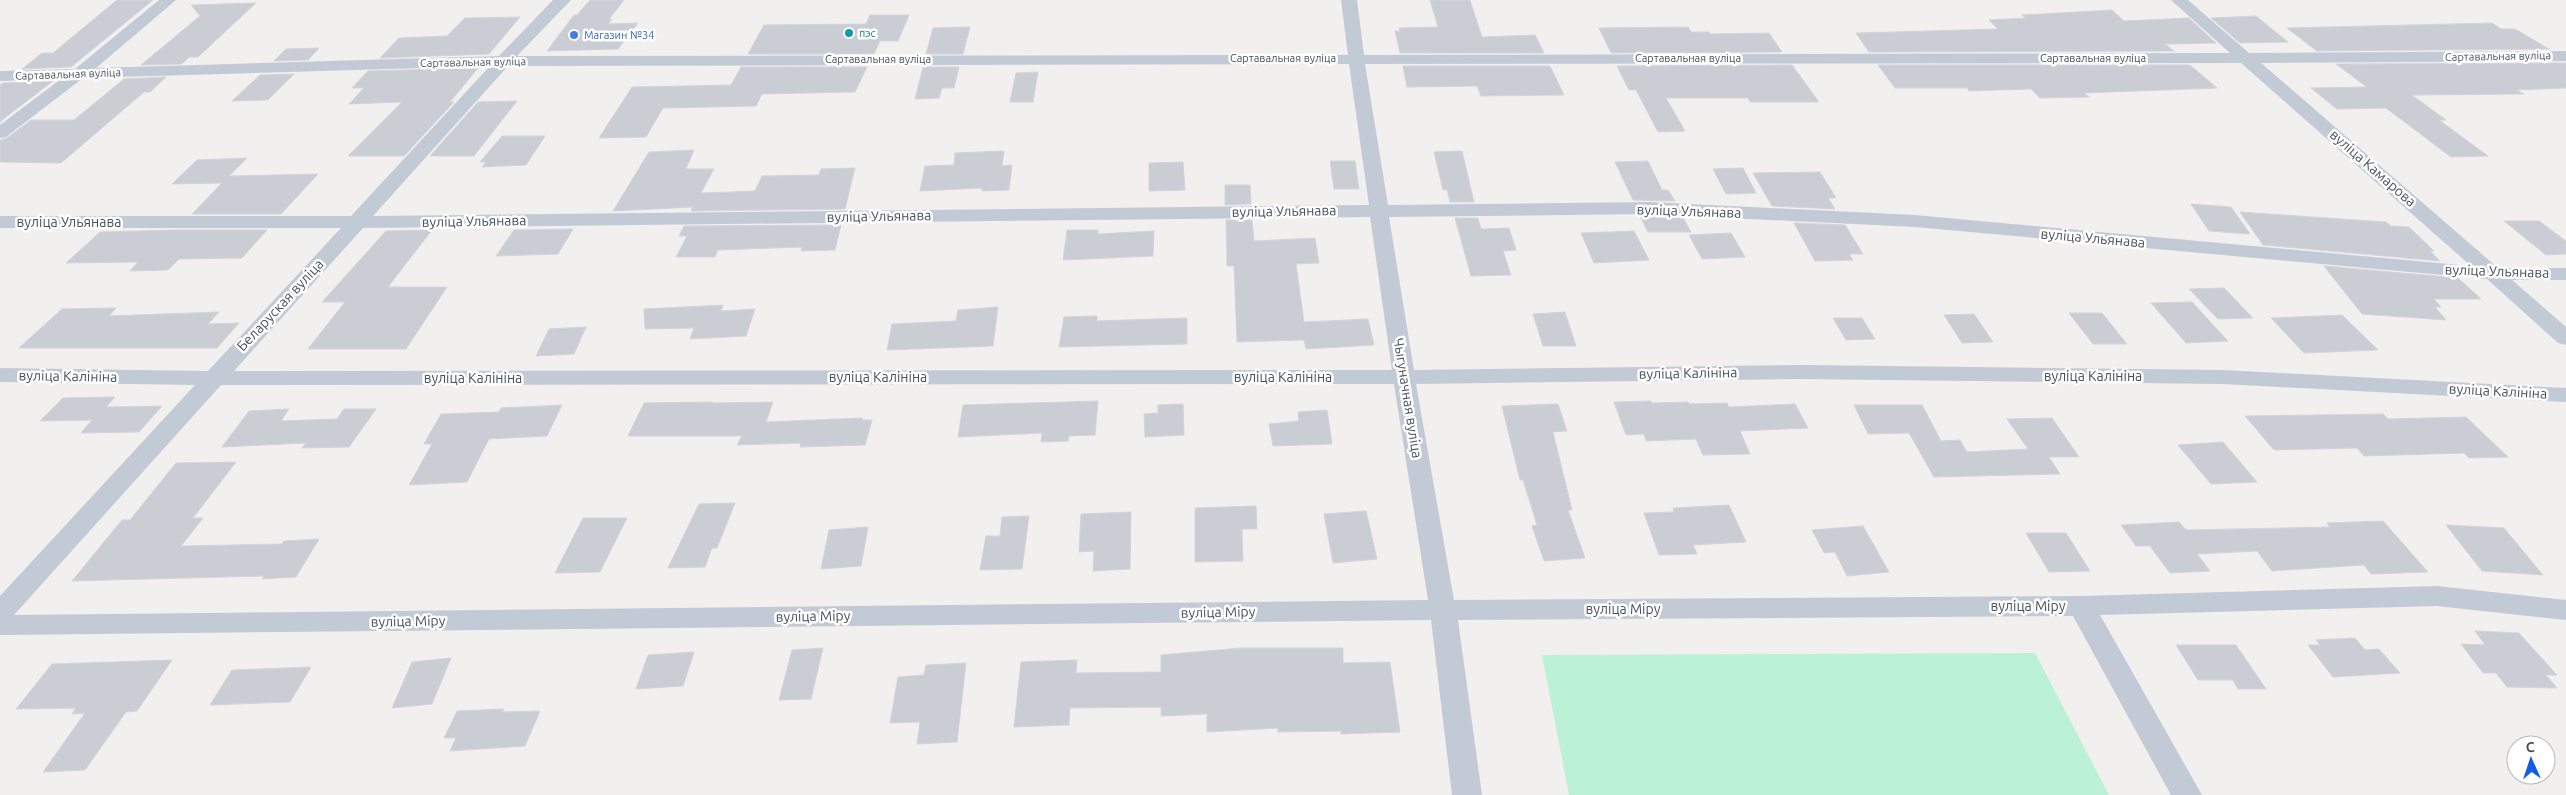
<svg xmlns="http://www.w3.org/2000/svg" width="2566" height="795" font-family="Ubuntu,sans-serif">
  <style>
    .green { fill: #bbf1d5 }
    .building { fill: #cbcdd5; stroke: #d3d4db }
    .lines { fill: none; stroke-linecap: round; stroke-linejoin: round }
    .minor { fill: #c2cad5; fill-rule: evenodd }
    .culture-dot { fill: #0f9aa8; stroke: #fff; stroke-width: 2 }
    .shop-dot { fill: #3f7fe0; stroke: #fff; stroke-width: 2 }
    .labels { text-anchor: middle; stroke-width: 5; stroke-linejoin: round; paint-order: stroke }
    .far-culture-label { font-size: 11px; fill: #0d838f; stroke: #fff; text-anchor: start }
    .far-shop-label { font-size: 11px; fill: #366cbe; stroke: #fff; text-anchor: start }
    .far-street-label { font-size: 11px; fill: #46505d; stroke: #fff }
    .street-label { font-size: 14px; fill: #46505d; stroke: #fff }
  </style>
  <rect width="100%" height="100%" fill="#f2efef"/>
  <polygon class="green" points="2035,653 2109,795 1569,795 1542,655"/>
  <g class="building">
    <polygon points="117,0 153,0 71,67 22,69 42,53 53,53"/>
    <polygon points="590,0 624,0 609,19 612,19 608,24 638,23 618,49 547,51 574,15 577,15"/>
    <polygon points="1430,0 1470,0 1482,37 1535,35 1544,53 1400,53 1395,31 1400,31 1399,28 1438,27"/>
    <polygon points="256,3 198,57 189,57 182,64 141,65 200,16 191,5"/>
    <polygon points="2112,10 2124,21 2189,18 2216,43 2165,44 2174,51 1869,52 1856,33 1998,29 1989,20 2026,18 2022,15"/>
    <polygon points="870,15 909,15 898,41 880,41 874,54 748,54 764,25 866,24"/>
    <polygon points="2256,16 2288,42 2240,43 2211,18"/>
    <polygon points="520,17 489,54 380,58 399,38 447,36 465,18"/>
    <polygon points="2492,23 2501,29 2515,29 2549,49 2317,51 2287,28"/>
    <polygon points="970,27 963,54 926,54 933,28"/>
    <polygon points="1688,27 1691,32 1709,32 1710,34 1769,33 1782,52 1611,53 1599,28"/>
    <polygon points="319,48 308,60 274,61 286,49"/>
    <polygon points="2566,63 2566,88 2516,90 2524,94 2412,95 2446,120 2439,120 2488,156 2451,157 2386,108 2337,109 2311,88 2367,87 2336,64"/>
    <polygon points="1792,65 1819,102 1750,102 1748,98 1666,98 1685,131 1658,132 1636,90 1629,90 1617,66"/>
    <polygon points="1878,65 2190,65 2217,88 2084,93 2089,97 2040,98 2031,89 1969,91 1967,88 1895,88"/>
    <polygon points="1403,66 1550,66 1564,95 1481,96 1477,86 1407,87"/>
    <polygon points="741,67 867,67 855,92 762,94 756,106 663,108 646,137 599,138 632,87 731,85"/>
    <polygon points="923,67 959,67 954,88 942,88 939,98 915,99"/>
    <polygon points="478,68 450,102 454,102 404,156 348,156 402,102 349,104 364,88 352,88 368,71"/>
    <polygon points="1038,72 1033,102 1010,102 1016,73"/>
    <polygon points="294,74 268,100 232,101 260,75"/>
    <polygon points="166,77 150,92 144,92 61,163 0,162 0,140 7,138 31,120 74,120 124,79"/>
    <polygon points="53,81 2,120 0,123 0,85 3,83"/>
    <polygon points="517,101 474,156 430,156 478,102"/>
    <polygon points="502,136 545,136 526,165 482,167 486,162 480,162"/>
    <polygon points="694,150 686,169 714,169 701,193 755,191 762,176 819,175 821,169 855,168 845,209 691,211 693,207 613,211 649,152"/>
    <polygon points="1004,151 1002,166 1012,165 1009,190 982,191 982,188 920,191 925,166 954,165 955,153"/>
    <polygon points="1462,151 1474,202 1450,202 1447,190 1443,190 1434,152"/>
    <polygon points="247,158 229,176 318,174 281,214 192,214 222,183 172,184 197,160"/>
    <polygon points="1330,161 1355,161 1359,189 1334,189"/>
    <polygon points="1648,161 1662,190 1668,190 1675,201 1633,200 1615,162"/>
    <polygon points="1183,162 1185,190 1149,191 1149,163"/>
    <polygon points="1743,168 1756,193 1726,194 1713,169"/>
    <polygon points="1820,172 1836,198 1828,198 1835,209 1772,206 1753,173"/>
    <polygon points="1225,185 1250,185 1251,204 1225,205"/>
    <polygon points="2191,204 2231,207 2250,234 2209,231"/>
    <polygon points="2240,212 2386,222 2391,226 2409,227 2434,251 2430,251 2440,261 2263,245"/>
    <polygon points="1640,216 1683,218 1691,232 1648,232"/>
    <polygon points="1455,218 1478,218 1481,229 1509,228 1516,250 1503,251 1511,275 1471,276"/>
    <polygon points="1226,220 1252,220 1254,241 1315,238 1319,263 1296,264 1304,322 1368,319 1374,345 1306,349 1304,340 1237,342 1234,266 1227,266"/>
    <polygon points="2504,221 2539,221 2566,241 2566,254 2546,255"/>
    <polygon points="1794,223 1845,225 1863,254 1849,254 1853,260 1815,261"/>
    <polygon points="841,225 835,250 801,251 802,247 718,250 715,257 676,257 687,236 679,236 684,226"/>
    <polygon points="573,229 558,254 496,256 514,230"/>
    <polygon points="173,230 267,230 242,258 179,259 168,270 130,271 138,262 66,263 100,232"/>
    <polygon points="432,230 388,287 447,287 406,349 308,349 345,302 322,302 386,231"/>
    <polygon points="1067,230 1098,230 1098,234 1154,231 1153,256 1063,260"/>
    <polygon points="1634,231 1649,260 1594,263 1581,233"/>
    <polygon points="1731,233 1745,257 1702,259 1689,235"/>
    <polygon points="2324,266 2458,278 2481,299 2434,299 2441,307 2435,307 2446,320 2362,314"/>
    <polygon points="2224,288 2253,318 2218,319 2189,289"/>
    <polygon points="2192,302 2228,341 2186,343 2151,303"/>
    <polygon points="723,305 721,311 755,309 746,336 690,339 694,328 645,329 644,309"/>
    <polygon points="998,307 993,346 887,350 892,324 956,321 958,310"/>
    <polygon points="116,308 109,316 219,312 208,324 239,323 217,348 19,348 62,309"/>
    <polygon points="1565,312 1576,346 1543,346 1533,314"/>
    <polygon points="2069,313 2102,313 2127,344 2093,344"/>
    <polygon points="1974,314 1993,342 1962,343 1944,315"/>
    <polygon points="2342,315 2378,350 2304,353 2271,318"/>
    <polygon points="1097,316 1097,321 1187,318 1187,344 1059,347 1064,317"/>
    <polygon points="1833,318 1862,318 1875,339 1846,340"/>
    <polygon points="586,327 574,354 536,356 549,329"/>
    <polygon points="115,397 106,407 162,406 139,432 81,433 92,420 40,421 63,398"/>
    <polygon points="1098,401 1095,435 1069,436 1068,441 1041,442 1042,433 958,437 963,405"/>
    <polygon points="1651,401 1652,403 1688,402 1689,404 1727,403 1729,407 1795,404 1808,428 1740,431 1750,454 1703,455 1696,439 1646,441 1644,434 1626,435 1614,402"/>
    <polygon points="713,402 713,403 773,402 766,422 862,418 862,420 872,420 865,445 800,447 801,443 737,445 742,436 628,436 644,403"/>
    <polygon points="1183,404 1184,435 1145,437 1144,414 1158,413 1158,405"/>
    <polygon points="1558,404 1567,431 1553,432 1572,510 1568,510 1585,558 1544,561 1532,526 1537,525 1523,480 1520,480 1502,406"/>
    <polygon points="562,405 547,436 489,439 467,482 409,485 432,444 424,444 441,414 499,412 501,408"/>
    <polygon points="1854,405 1922,405 1941,441 1960,440 1967,452 2028,449 2007,419 2052,418 2079,457 2049,457 2060,474 1934,477 1909,433 1868,434"/>
    <polygon points="289,409 281,421 337,419 344,409 376,409 349,447 302,448 306,443 222,447 249,411"/>
    <polygon points="1327,410 1332,444 1273,446 1269,424 1299,421 1298,412"/>
    <polygon points="2383,414 2388,419 2466,417 2508,457 2469,458 2464,453 2364,456 2357,448 2274,450 2245,416"/>
    <polygon points="2223,442 2257,482 2211,484 2178,445"/>
    <polygon points="236,462 193,518 203,518 181,546 282,544 284,541 319,539 296,577 262,579 264,576 72,581 122,520 130,520 176,463"/>
    <polygon points="735,503 717,548 712,548 705,567 668,568 699,504"/>
    <polygon points="1729,505 1746,542 1693,545 1697,554 1659,555 1644,513 1674,512 1673,508"/>
    <polygon points="1256,506 1257,529 1242,529 1243,561 1195,562 1195,508"/>
    <polygon points="1366,511 1377,559 1333,563 1324,514"/>
    <polygon points="1131,512 1130,569 1093,571 1094,551 1079,552 1081,514"/>
    <polygon points="1029,516 1022,569 980,570 986,536 1000,536 1002,517"/>
    <polygon points="583,518 627,518 600,572 555,573"/>
    <polygon points="2383,521 2428,572 2371,574 2364,565 2272,571 2257,551 2197,554 2210,571 2170,573 2150,546 2136,546 2121,525 2179,522 2186,530 2330,527 2327,523"/>
    <polygon points="2446,525 2504,528 2543,575 2482,571"/>
    <polygon points="1863,526 1889,572 1847,576 1835,552 1824,553 1812,530"/>
    <polygon points="868,527 861,566 821,569 829,530"/>
    <polygon points="2026,533 2066,533 2090,571 2049,572"/>
    <polygon points="2475,631 2519,633 2557,675 2546,675 2557,688 2507,687 2496,673 2483,673 2461,644 2485,645"/>
    <polygon points="2355,638 2365,650 2379,649 2400,673 2333,677 2308,645 2320,645 2316,640"/>
    <polygon points="2176,645 2236,645 2266,689 2238,689 2233,680 2198,680"/>
    <polygon points="823,648 811,699 779,700 792,650"/>
    <polygon points="1241,648 1343,648 1343,663 1390,662 1400,732 1341,734 1341,731 1278,732 1278,728 1207,732 1207,714 1161,716 1161,707 1070,708 1069,725 1014,727 1021,662 1077,660 1076,673 1161,672 1161,655"/>
    <polygon points="694,652 683,686 636,689 648,655"/>
    <polygon points="451,658 432,704 392,708 412,662"/>
    <polygon points="172,660 137,711 126,712 85,770 43,772 85,713 72,714 76,708 16,709 52,664"/>
    <polygon points="966,663 957,742 917,744 920,722 890,723 898,677 924,675 926,665"/>
    <polygon points="311,667 290,702 210,705 232,670"/>
    <polygon points="504,709 502,712 540,711 525,746 450,751 456,738 444,738 457,711"/>
  </g>
  <g class="lines">
    <path class="minor" d="M159,0H176L96,68L499,56L553,0H571L517,56L1348,55L1341,0H1357L1364,55L2230,53L2171,0H2188L2249,53L2566,51V61L2261,63L2498,268H2566V280H2512L2566,327V345L2558,343L2487,279L1915,227L1650,214L1389,217L1414,370L1802,365L2223,370L2566,388V402L2223,384L1802,379L1416,384L1454,600L2081,596L2437,586L2566,600V620L2437,606L2100,615L2202,795H2171L2073,616L1458,620L1482,795H1452L1431,620L0,635V596L195,385L0,382V368L208,371L341,228H0V216H351L490,66L83,78L6,137L0,138V125L61,79L0,81V71L75,69ZM2241,63L2471,266L1915,215L1650,202L1388,205L1365,64ZM1349,64L1369,205L373,216L508,66ZM1370,217L1392,370L234,371L363,228ZM1394,384L1428,600L14,615L221,385Z"/>
  </g>
  <circle class="culture-dot" cx="849" cy="33" r="5"/>
  <circle class="shop-dot" cx="574" cy="35" r="5"/>
  <g class="labels">
    <g class="far-culture-label">
      <text x="859" y="37">пэс</text>
    </g>
    <g class="far-shop-label">
      <text x="584" y="39">Магазин №34</text>
    </g>
    <g class="far-street-label">
      <text transform="translate(2498 56) rotate(-1)" y="4">Сартавальная вуліца</text>
      <text x="1283" y="62">Сартавальная вуліца</text>
      <text x="1688" y="62">Сартавальная вуліца</text>
      <text x="2093" y="62">Сартавальная вуліца</text>
      <text x="878" y="63">Сартавальная вуліца</text>
      <text transform="translate(473 62) rotate(-1)" y="4">Сартавальная вуліца</text>
      <text transform="translate(68 74) rotate(-2)" y="4">Сартавальная вуліца</text>
    </g>
    <g class="street-label">
      <text transform="translate(2373 168) rotate(41)" y="5">вуліца Камарова</text>
      <text transform="translate(1284 211) rotate(-1)" y="5">вуліца Ульянава</text>
      <text transform="translate(1689 211) rotate(2)" y="5">вуліца Ульянава</text>
      <text transform="translate(879 216) rotate(-1)" y="5">вуліца Ульянава</text>
      <text transform="translate(474 221) rotate(-1)" y="5">вуліца Ульянава</text>
      <text x="69" y="227">вуліца Ульянава</text>
      <text transform="translate(2093 238) rotate(5)" y="5">вуліца Ульянава</text>
      <text transform="translate(2497 271) rotate(2)" y="5">вуліца Ульянава</text>
      <text transform="translate(280 305) rotate(-47)" y="5">Беларуская вуліца</text>
      <text transform="translate(1688 373) rotate(-1)" y="5">вуліца Калініна</text>
      <text transform="translate(68 376) rotate(1)" y="5">вуліца Калініна</text>
      <text x="2093" y="381">вуліца Калініна</text>
      <text x="878" y="382">вуліца Калініна</text>
      <text x="1283" y="382">вуліца Калініна</text>
      <text x="473" y="383">вуліца Калініна</text>
      <text transform="translate(2498 391) rotate(3)" y="5">вуліца Калініна</text>
      <text transform="translate(1408 398) rotate(81)" y="5">Чыгуначная вуліца</text>
      <text x="2028" y="611">вуліца Міру</text>
      <text x="1623" y="614">вуліца Міру</text>
      <text transform="translate(1218 612) rotate(-1)" y="5">вуліца Міру</text>
      <text transform="translate(813 616) rotate(-1)" y="5">вуліца Міру</text>
      <text transform="translate(408 621) rotate(-1)" y="5">вуліца Міру</text>
    </g>
  </g>
  <g transform="translate(2531 760) rotate(357)"><circle r="24" fill="#ffffff" stroke="#b5b9be"/>
  <path d="M0-4L9 19L0 12L-9 19Z" fill="#115dea"/>
  <text y="-8" font-size="14" font-weight="bold" text-anchor="middle" fill="#46505d">С</text>
  </g>
</svg>
